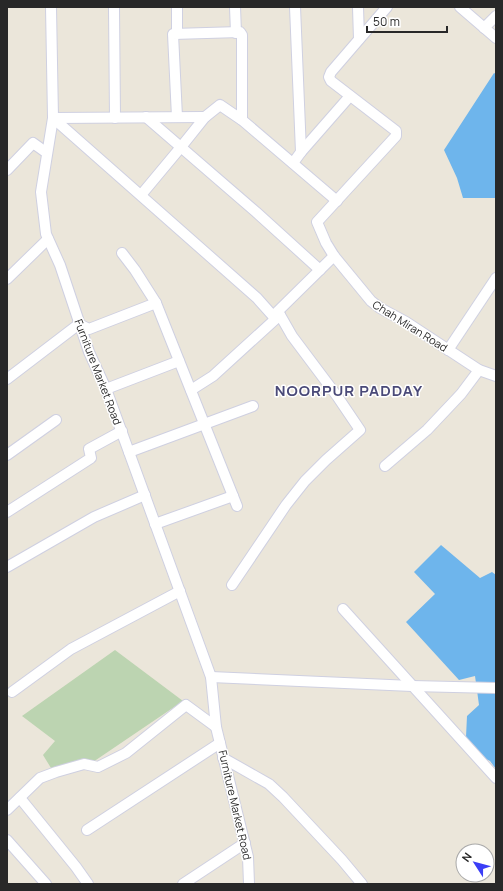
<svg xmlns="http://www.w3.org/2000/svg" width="503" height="891" font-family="Manrope,sans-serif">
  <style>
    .cemetery { fill: #bcd4b1 }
    .water { fill: #6eb5ec }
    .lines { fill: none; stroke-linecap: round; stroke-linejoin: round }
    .minor-casing { stroke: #cfd0e1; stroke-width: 12 }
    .minor { stroke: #fff; stroke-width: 10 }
    .labels { text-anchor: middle; stroke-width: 3; stroke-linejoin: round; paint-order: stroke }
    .street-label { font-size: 11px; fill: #282828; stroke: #fff }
    .district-label { font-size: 15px; font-weight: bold; letter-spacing: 1px; fill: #4a4a78; stroke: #fff }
  </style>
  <rect width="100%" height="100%" fill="#ebe6da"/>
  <polygon class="cemetery" points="115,650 183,701 93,762 71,763 51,768 43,755 55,741 22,716"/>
  <g class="water">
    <polygon points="494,73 496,74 496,198 463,198 457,178 444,150"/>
    <polygon points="441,545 480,578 492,572 496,575 496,769 490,761 480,756 466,737 467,716 479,705 475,676 459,680 406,622 435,594 414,572"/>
  </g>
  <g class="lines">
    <defs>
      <g id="minor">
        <polyline points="51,7 53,118 41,192 46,234 60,265 89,352 106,389 211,677 216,727 248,857 249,884"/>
        <polyline points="114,7 115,118"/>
        <polyline points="177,7 177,34"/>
        <polyline points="235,7 236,33"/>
        <polyline points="358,7 359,39"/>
        <polyline points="460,7 496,38"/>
        <polyline points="484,28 496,16"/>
        <polyline points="146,117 256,212 320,270"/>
        <polyline points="177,117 173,34 240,32 242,35 242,120"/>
        <polyline points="53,118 257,298 273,316 280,315 292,336 337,396 360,430 326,460 305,481 286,505 232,585"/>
        <polyline points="53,118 205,117"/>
        <polyline points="301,152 350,96"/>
        <polyline points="293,163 301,152 295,7"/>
        <polyline points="7,170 33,143 47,153"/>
        <polyline points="141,195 181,147 205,117 220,105 242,120 337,201"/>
        <polyline points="122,253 135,270 156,303 237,506"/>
        <polyline points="334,256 326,243 317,222 396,136 396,131 331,81 329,77 331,72 387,7"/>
        <polyline points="7,279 48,239"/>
        <polyline points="273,316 334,256 371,301 380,308 406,322 479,370 496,376"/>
        <polyline points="448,350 496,278"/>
        <polyline points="7,379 79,324 89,329 156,303"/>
        <polyline points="106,389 179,361"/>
        <polyline points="191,390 213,376 280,315"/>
        <polyline points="129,452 253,406"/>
        <polyline points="7,455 56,420"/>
        <polyline points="385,466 427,430 461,394 479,370"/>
        <polyline points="7,512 91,458 89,449 122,431"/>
        <polyline points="155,524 233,496"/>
        <polyline points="7,567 94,517 145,495"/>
        <polyline points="343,609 496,778"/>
        <polyline points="211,677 412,686 496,688"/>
        <polyline points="12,692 71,649 180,591"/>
        <polyline points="223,758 269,784 283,797 342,860 362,884"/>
        <polyline points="20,798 76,867 88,884"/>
        <polyline points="7,810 40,778 56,772 84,764 98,767 126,753 186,705 216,727"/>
        <polyline points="87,830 220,743"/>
        <polyline points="7,840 46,884"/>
        <polyline points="183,884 245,843"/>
      </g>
    </defs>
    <use href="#minor" class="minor-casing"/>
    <use href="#minor" class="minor"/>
  </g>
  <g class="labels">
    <g class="street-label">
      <text transform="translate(410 326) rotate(32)" y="4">Chah Miran Road</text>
      <text transform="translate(98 372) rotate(69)" y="4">Furniture Market Road</text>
      <text transform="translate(235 805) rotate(77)" y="4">Furniture Market Road</text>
    </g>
    <g class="district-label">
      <text x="349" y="396">NOORPUR PADDAY</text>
    </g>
  </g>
  <rect width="503" height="891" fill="none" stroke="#282828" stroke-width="16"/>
  <g transform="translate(475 863) rotate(306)"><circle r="19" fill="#ffffff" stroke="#a9a9a9"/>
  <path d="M0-3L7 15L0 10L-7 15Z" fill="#3b3ef6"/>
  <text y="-6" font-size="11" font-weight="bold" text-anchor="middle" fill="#282828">N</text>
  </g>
  <path d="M367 26v6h80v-6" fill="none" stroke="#282828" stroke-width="2"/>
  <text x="373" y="26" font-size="12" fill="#282828" stroke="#ffffff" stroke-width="3" paint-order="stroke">50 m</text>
</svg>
